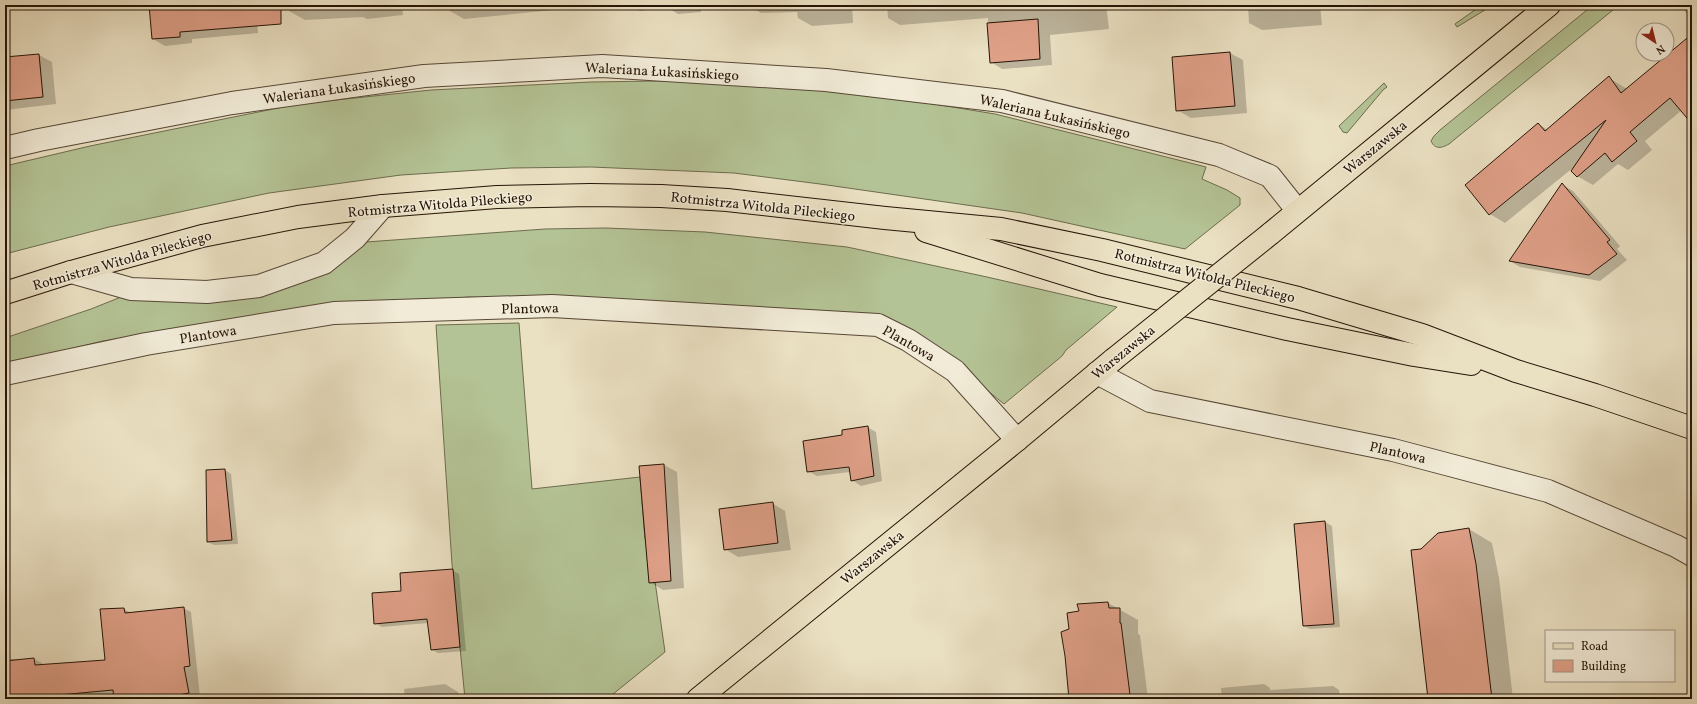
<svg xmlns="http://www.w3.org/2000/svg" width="1697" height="704" font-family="Vollkorn,serif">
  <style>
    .grass { fill: #b4c395; stroke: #6d6c4e }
    .shadow { fill: #0003; fill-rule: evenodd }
    .building { fill: #dfa088; stroke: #261407 }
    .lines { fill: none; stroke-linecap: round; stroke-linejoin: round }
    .minor-casing { stroke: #574736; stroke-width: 24 }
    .major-casing { stroke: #261407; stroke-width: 24 }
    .minor { stroke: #f1ebd7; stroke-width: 22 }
    .major { stroke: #eae0c2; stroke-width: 22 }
    .major-bridge-casing { stroke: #261407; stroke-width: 24; stroke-linecap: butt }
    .major-bridge { stroke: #eae0c2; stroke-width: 22 }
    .labels { text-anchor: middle; stroke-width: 3; stroke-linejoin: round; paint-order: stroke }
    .street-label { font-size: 14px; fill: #261407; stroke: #f1ebd7 }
  </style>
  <rect width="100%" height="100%" fill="#eae0c2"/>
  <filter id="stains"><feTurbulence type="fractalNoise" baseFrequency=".005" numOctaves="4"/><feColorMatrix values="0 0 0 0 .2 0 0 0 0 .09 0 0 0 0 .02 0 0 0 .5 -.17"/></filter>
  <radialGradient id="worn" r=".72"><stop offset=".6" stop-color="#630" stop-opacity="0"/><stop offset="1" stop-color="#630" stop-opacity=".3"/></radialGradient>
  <g class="grass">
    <polygon points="1482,5 1493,5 1457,27 1455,24"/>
    <path d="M1593,5H1619L1449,144C1442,148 1435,150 1431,141L1434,136L1440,130Z"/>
    <polygon points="723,80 879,95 995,114 1206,167 1202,179 1227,190 1240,198 1240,205 1185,249 1022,213 820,184 734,173 591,167 511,168 401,175 269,193 109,227 5,254 5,166 90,146 298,104 431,90 590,82"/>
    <polygon points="1384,83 1387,87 1383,90 1347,133 1343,132 1339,126"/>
    <polygon points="606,228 705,232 847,247 987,277 1117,307 1066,350 1062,356 1004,404 988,391 835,313 469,297 278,313 103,341 5,365 5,338 91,309 126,295 218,297 366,242 545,229"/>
    <polygon points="519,323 532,489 640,477 645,539 649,539 665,652 607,699 465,699 452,564 436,325"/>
  </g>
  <g class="shadow">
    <polygon points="150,5 256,5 258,33 192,39 192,43 165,46 153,39"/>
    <polygon points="289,5 402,5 403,15 367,19 363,17 305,20 289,11"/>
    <polygon points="449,5 604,5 464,19 450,11"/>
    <polygon points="630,5 725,5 701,7 701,12 678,14 667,7 640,11"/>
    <polygon points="747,5 852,5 853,23 812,26 798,18 797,12 761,13"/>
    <polygon points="887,5 1106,5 1109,29 1050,35 1052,65 1002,69 991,62 988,18 900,25 888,18"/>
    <polygon points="1248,5 1320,5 1322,25 1262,30 1249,23"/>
    <polygon points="1690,5 1692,5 1692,20 1684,10"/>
    <polygon points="1692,45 1692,118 1682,110 1645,141 1652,150 1628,170 1618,164 1593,185 1577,176 1574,167 1505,223 1490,214 1538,124 1548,130 1609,78 1627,89"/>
    <polygon points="1230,53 1243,60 1247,113 1191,118 1177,110 1173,58"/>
    <polygon points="39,55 52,62 56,104 5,110 5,58"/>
    <polygon points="1563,185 1573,191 1620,246 1617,249 1627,260 1600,281 1520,267 1510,261"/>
    <path d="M867,427L876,432L882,481L861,486L852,480L850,472L817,476L808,471L845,436ZM853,465L854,467L815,472V470Z"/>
    <polygon points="664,465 677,472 684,588 663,590 650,582"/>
    <polygon points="225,470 231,474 238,544 214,545 208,542"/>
    <polygon points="772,503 785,511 791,550 738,557 725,549"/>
    <polygon points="1325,522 1332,526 1340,627 1310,629 1304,626 1295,525"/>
    <polygon points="1469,529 1492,543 1499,578 1513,699 1429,699 1421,550"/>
    <polygon points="452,570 459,574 466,651 438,653 431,649 428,623 382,627 375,623 403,592"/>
    <polygon points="1108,603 1138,620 1138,634 1140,635 1148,699 1070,699 1070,630 1080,612"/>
    <polygon points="183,608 191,612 200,697 188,699 115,699 115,695 66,699 5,699 5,659 34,659 42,663 42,665 106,661 124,609 131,613"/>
    <polygon points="445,684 458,692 459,699 405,699 404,689"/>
    <polygon points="1264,684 1270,688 1270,690 1333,686 1339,690 1340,699 1222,699 1221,688"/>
  </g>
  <g class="building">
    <polygon points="149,5 281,5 281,24 180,32 180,37 152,39"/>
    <polygon points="1038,19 1040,59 990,63 987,23"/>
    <polygon points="1692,34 1692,124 1670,98 1630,132 1637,141 1612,162 1605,153 1577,177 1571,171 1606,120 1489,215 1465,185 1538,123 1545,131 1609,76 1621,93"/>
    <polygon points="1230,52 1235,106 1176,111 1172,57"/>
    <polygon points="39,54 43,97 5,101 5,57"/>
    <polygon points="1562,183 1610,240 1607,242 1617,254 1589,275 1509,261"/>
    <polygon points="868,426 874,476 851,481 849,467 807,472 803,441 842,435 842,430"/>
    <polygon points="664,464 671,581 649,583 639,466"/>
    <polygon points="225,469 232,540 207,542 206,470"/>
    <polygon points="773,502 778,543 724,550 719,509"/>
    <polygon points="1325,521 1334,624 1303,626 1294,524"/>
    <polygon points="1469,528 1476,564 1492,699 1428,699 1411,550 1421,549 1438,533"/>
    <polygon points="453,569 460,647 431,650 427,619 374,624 372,593 401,591 400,573"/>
    <polygon points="1108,602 1109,608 1120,608 1120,623 1121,623 1130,695 1094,699 1069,699 1065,656 1061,632 1069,629 1067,613 1079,611 1077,604"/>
    <polygon points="184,607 190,666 184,667 189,693 158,699 114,699 113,690 37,697 37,699 5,699 5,661 34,658 35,665 105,660 100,609 124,608 125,613"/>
  </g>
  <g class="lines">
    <defs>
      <g id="minor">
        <polyline points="5,148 39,140 232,103 424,76 602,66 826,80 1002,101 1219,155 1270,176 1297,210"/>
        <polyline points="71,272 131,289 207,292 259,286 324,263 355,238 383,206"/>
        <polyline points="1097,373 1150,401 1393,450 1548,491 1676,546 1692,555"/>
        <polyline points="5,374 146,344 334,313 552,306 878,325 908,340 955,371 1017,440"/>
      </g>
      <g id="major">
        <polyline points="926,231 1100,285 1287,329 1414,355 1471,364"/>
        <polyline points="1270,234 1549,5"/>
        <polyline points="5,293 71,272 202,236 298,217 383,206 497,197 590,195 661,196 727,200 885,218 1001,229 1102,250 1298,298 1422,335 1516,371 1595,395 1692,428"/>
        <polyline points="698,699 1017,440 1114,359"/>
      </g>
    </defs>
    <use href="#minor" class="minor-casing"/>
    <use href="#major" class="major-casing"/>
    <use href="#minor" class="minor"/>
    <use href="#major" class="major"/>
    <defs>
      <polyline id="major-bridge" points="1114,359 1270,234"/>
    </defs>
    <use href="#major-bridge" class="major-bridge-casing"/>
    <use href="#major-bridge" class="major-bridge"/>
  </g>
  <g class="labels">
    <g class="street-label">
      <text transform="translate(662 71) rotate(3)" y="5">Waleriana Łukasińskiego</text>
      <text transform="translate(339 88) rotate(-8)" y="5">Waleriana Łukasińskiego</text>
      <text transform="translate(1055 116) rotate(13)" y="5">Waleriana Łukasińskiego</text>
      <text transform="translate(1375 147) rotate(-39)" y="5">Warszawska</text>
      <text transform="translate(440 204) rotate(-5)" y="5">Rotmistrza Witolda Pileckiego</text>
      <text transform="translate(763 206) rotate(6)" y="5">Rotmistrza Witolda Pileckiego</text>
      <text transform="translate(122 260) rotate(-16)" y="5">Rotmistrza Witolda Pileckiego</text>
      <text transform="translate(1205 275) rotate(14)" y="5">Rotmistrza Witolda Pileckiego</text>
      <text transform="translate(530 308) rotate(-1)" y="5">Plantowa</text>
      <text transform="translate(208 334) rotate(-9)" y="5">Plantowa</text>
      <text transform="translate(909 343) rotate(30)" y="5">Plantowa</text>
      <text transform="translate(1123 352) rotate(-39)" y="5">Warszawska</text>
      <text transform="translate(1398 452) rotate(13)" y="5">Plantowa</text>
      <text transform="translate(872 557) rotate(-39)" y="5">Warszawska</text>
    </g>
  </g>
  <rect width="1697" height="704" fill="none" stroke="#eae0c2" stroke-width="20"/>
  <rect x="6" y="6" width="1685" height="692" fill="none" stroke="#261407" stroke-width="2"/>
  <rect x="10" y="10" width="1677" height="684" fill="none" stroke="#261407"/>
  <rect x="1545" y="630" width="130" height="52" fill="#f1ebd7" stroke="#a09584"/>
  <rect x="1553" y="643" width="20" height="6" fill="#eae0c2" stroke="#a09584"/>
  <text x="1581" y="650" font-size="12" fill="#261407">Road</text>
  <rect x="1553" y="660" width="20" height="12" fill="#dfa088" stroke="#a09584"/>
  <text x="1581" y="670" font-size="12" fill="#261407">Building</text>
  <g transform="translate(1655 42) rotate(145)"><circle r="19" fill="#f1ebd7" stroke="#a09584"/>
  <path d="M0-3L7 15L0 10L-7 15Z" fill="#8f2418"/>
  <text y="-6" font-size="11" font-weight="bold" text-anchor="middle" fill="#261407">N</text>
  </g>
  <rect width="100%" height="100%" filter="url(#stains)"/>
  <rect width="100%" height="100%" fill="url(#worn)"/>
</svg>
